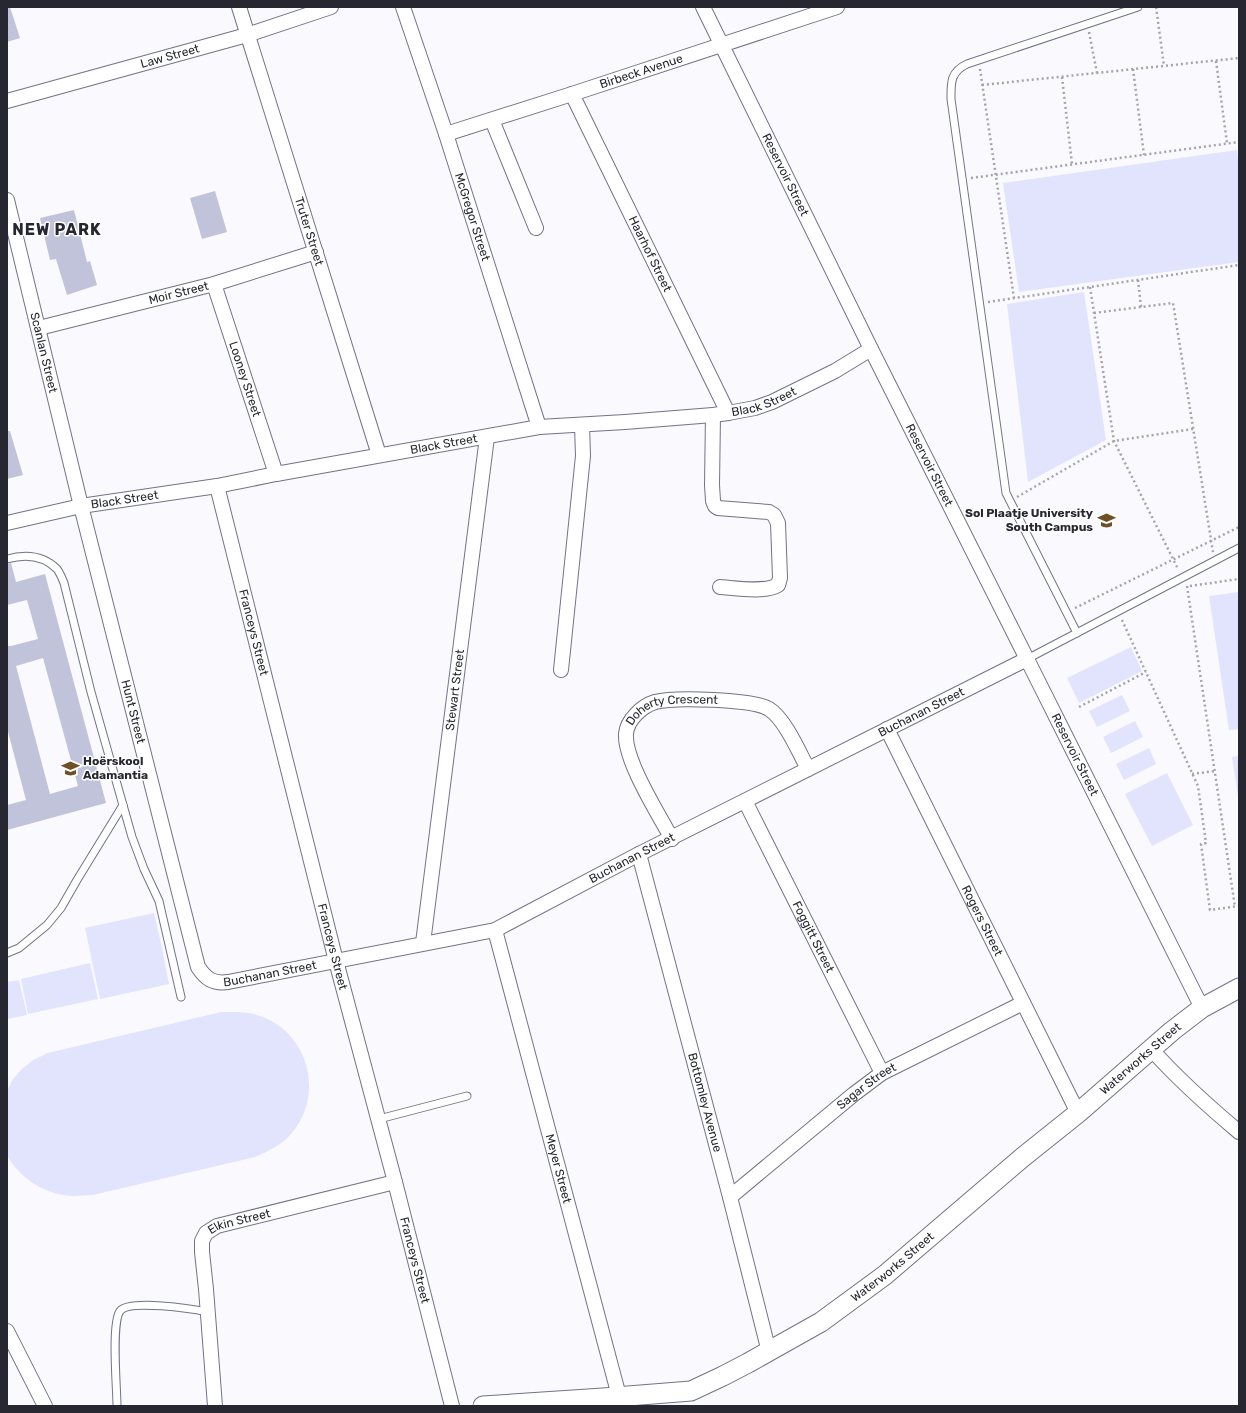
<svg xmlns="http://www.w3.org/2000/svg" width="1246" height="1413" font-family="Rubik,sans-serif">
  <style>
    .green { fill: #e2e4fe }
    .building { fill: #c1c3da; fill-rule: evenodd }
    .lines { fill: none; stroke-linecap: round; stroke-linejoin: round }
    .lane-casing { stroke: #717388; stroke-width: 9 }
    .street-casing { stroke: #717388; stroke-width: 16 }
    .secondary-casing { stroke: #717388; stroke-width: 21 }
    .path { stroke: #a4a4ab; stroke-width: 2.5; stroke-dasharray: 2 3; stroke-linecap: butt }
    .lane { stroke: #fff; stroke-width: 7 }
    .street { stroke: #fff; stroke-width: 14 }
    .secondary { stroke: #fff; stroke-width: 19 }
    .labels { text-anchor: middle; stroke-width: 3; stroke-linejoin: round; paint-order: stroke }
    .street-label { font-size: 12px; fill: #262730; stroke: #fff }
    .poi-label { font-size: 12px; font-weight: bold; fill: #262730; stroke: #fff; text-anchor: end }
    .district-label { font-size: 16px; font-weight: bold; letter-spacing: 1px; fill: #262730; stroke: #fff }
  </style>
  <rect width="100%" height="100%" fill="#f9f9fe"/>
  <g class="green">
    <polygon points="1237,150 1239,167 1239,262 1019,292 1003,183"/>
    <polygon points="1084,292 1106,440 1028,482 1007,304"/>
    <polygon points="1239,592 1239,729 1229,730 1209,596"/>
    <polygon points="1131,647 1142,671 1079,703 1067,678"/>
    <polygon points="1122,695 1130,711 1097,727 1089,711"/>
    <polygon points="1135,721 1143,737 1111,753 1103,737"/>
    <polygon points="1149,748 1156,764 1124,780 1116,764"/>
    <polygon points="1239,756 1239,803 1232,757"/>
    <polygon points="1167,773 1193,825 1152,846 1125,794"/>
    <polygon points="154,913 162,948 95,963 162,948 169,984 100,999 85,928"/>
    <polygon points="90,963 98,999 28,1014 21,979"/>
    <polygon points="19,980 27,1015 7,1019 7,982"/>
    <path d="M221,1012C233,1012 245,1011 257,1015C308,1030 326,1094 291,1134C281,1145 269,1151 255,1157L93,1195C87,1195 80,1196 74,1196C47,1196 20,1179 7,1155V1091L13,1079L22,1069L33,1060L48,1053Z"/>
  </g>
  <g class="building">
    <polygon points="7,7 10,7 20,38 7,42"/>
    <polygon points="215,191 227,232 202,239 190,198"/>
    <polygon points="74,210 87,262 90,261 97,285 67,295 56,259 50,260 40,218"/>
    <polygon points="7,431 10,431 23,475 7,479"/>
    <path d="M11,563L16,582L45,574L106,803L7,830V805L26,800L7,728V646H11L38,639L27,600L7,605V564ZM43,658L78,786L50,794L16,666Z"/>
  </g>
  <g class="lines">
    <defs>
      <g id="lane">
        <path d="M7,559C25,554 43,555 57,569C60,573 62,578 64,583L91,692L132,837L144,869L159,901L181,997"/>
        <path d="M1077,633L1006,493L951,99C951,83 950,72 967,64L1138,7"/>
        <polyline points="1027,659 1239,548"/>
        <polyline points="7,953 19,948 47,925 61,908 77,880 123,805"/>
        <polyline points="379,1119 467,1096"/>
        <path d="M117,1406C117,1388 111,1324 120,1311C129,1299 193,1309 208,1312"/>
      </g>
      <g id="street">
        <path id="s1" d="M239,7L379,455"/>
        <path id="s2" d="M403,7L446,134L539,427"/>
        <path id="s3" d="M703,7L871,349L1027,659L1202,1008"/>
        <path id="s4" d="M572,94L728,413"/>
        <path id="s5" d="M7,101L247,35L331,7"/>
        <polyline points="492,120 536,228"/>
        <path id="s6" d="M446,134L572,94L837,7"/>
        <path id="s7" d="M7,200L81,506L198,967C206,979 213,984 228,982L495,930L639,854L1027,659"/>
        <path id="s8" d="M214,284L276,474"/>
        <path id="s9" d="M39,328L214,284L316,252"/>
        <path d="M713,415L712,485L713,501L715,506L718,508L769,512L774,515L778,523L780,578L778,585C765,593 735,588 720,587"/>
        <path id="s10" d="M217,486L336,961L395,1182L452,1406"/>
        <path id="s11" d="M7,523L81,506L217,486L276,474L539,427L625,422L713,415L728,413L755,408L772,402L835,371L871,349"/>
        <polyline points="561,670 583,456 582,425"/>
        <path id="s12" d="M887,729L1078,1113"/>
        <path id="s13" d="M745,801L882,1073"/>
        <path id="s14" d="M672,839C659,815 624,760 626,734C627,720 642,706 655,702C674,697 753,699 769,709C785,719 799,752 808,769"/>
        <path id="s15" d="M639,854L730,1197L769,1352"/>
        <path id="s16" d="M495,930L619,1396"/>
        <path id="s17" d="M423,943L487,437"/>
        <path d="M1151,1049C1178,1079 1208,1106 1239,1132"/>
        <path id="s18" d="M730,1197L854,1094L882,1073L1023,1003"/>
        <polyline points="7,1331 45,1406"/>
        <path id="s19" d="M215,1406L206,1289L202,1252V1241L206,1233L217,1226L395,1182"/>
      </g>
      <g id="secondary">
        <path id="s20" d="M483,1406L603,1398L691,1391L723,1376L748,1363L821,1322L885,1275L1023,1157L1078,1113L1172,1031L1202,1008L1239,988"/>
      </g>
    </defs>
    <use href="#lane" class="lane-casing"/>
    <use href="#street" class="street-casing"/>
    <use href="#secondary" class="secondary-casing"/>
    <g class="path">
      <polyline points="1156,7 1164,66"/>
      <polyline points="1089,32 1097,73"/>
      <polyline points="1216,61 1227,143"/>
      <polyline points="980,69 1014,298"/>
      <polyline points="1133,69 1144,155"/>
      <polyline points="1062,77 1072,164"/>
      <polyline points="982,85 1239,58"/>
      <polyline points="971,178 1239,142"/>
      <polyline points="1138,280 1141,307"/>
      <polyline points="1090,287 1114,441 1178,569"/>
      <polyline points="988,302 1239,265"/>
      <polyline points="1094,313 1173,303 1213,552"/>
      <polyline points="1017,497 1114,441 1193,429"/>
      <polyline points="1187,586 1235,907"/>
      <polyline points="1190,586 1239,579"/>
      <polyline points="1075,608 1239,527"/>
      <polyline points="1122,620 1198,786 1206,843 1201,844 1210,910 1239,906"/>
      <polyline points="1079,707 1146,672"/>
      <polyline points="1192,774 1215,771"/>
    </g>
    <use href="#lane" class="lane"/>
    <use href="#street" class="street"/>
    <use href="#secondary" class="secondary"/>
  </g>
  <defs>
    <symbol id="university-bare" viewBox="-9 -9 18 18"><path d="M0-5L7-2L0 1L-7-2ZM-4 1L0 2.5L4 1V4Q0 6-4 4Z" fill="#6f4f25" stroke="#fff" stroke-width="2.5" paint-order="stroke"/></symbol>
    <symbol id="school-bare" viewBox="-9 -9 18 18"><path d="M0-5L7-2L0 1L-7-2ZM-4 1L0 2.5L4 1V4Q0 6-4 4Z" fill="#6f4f25" stroke="#fff" stroke-width="2.5" paint-order="stroke"/></symbol>
  </defs>
  <g fill-rule="evenodd">
    <use href="#university-bare" x="1094" y="508" width="25" height="25"/>
    <use href="#school-bare" x="58" y="756" width="25" height="25"/>
  </g>
  <g class="labels">
    <g class="street-label">
      <text dy="4" stroke="none"><textPath href="#s5" startOffset="169">Law Street</textPath></text>
      <text dy="4" stroke="none"><textPath href="#s6" startOffset="205">Birbeck Avenue</textPath></text>
      <text dy="4" stroke="none"><textPath href="#s3" startOffset="187">Reservoir Street</textPath></text>
      <text dy="4" stroke="none"><textPath href="#s2" startOffset="221">McGregor Street</textPath></text>
      <text dy="4" stroke="none"><textPath href="#s1" startOffset="235">Truter Street</textPath></text>
      <text dy="4" stroke="none"><textPath href="#s4" startOffset="178">Haarhof Street</textPath></text>
      <text dy="4" stroke="none"><textPath href="#s9" startOffset="144">Moir Street</textPath></text>
      <text dy="4" stroke="none"><textPath href="#s7" startOffset="157">Scanlan Street</textPath></text>
      <text dy="4" stroke="none"><textPath href="#s8" startOffset="100">Looney Street</textPath></text>
      <text dy="4" stroke="none"><textPath href="#s11" startOffset="768">Black Street</textPath></text>
      <text dy="4" stroke="none"><textPath href="#s11" startOffset="444">Black Street</textPath></text>
      <text dy="4" stroke="none"><textPath href="#s3" startOffset="511">Reservoir Street</textPath></text>
      <text dy="4" stroke="none"><textPath href="#s11" startOffset="120">Black Street</textPath></text>
      <text dy="4" stroke="none"><textPath href="#s10" startOffset="151">Franceys Street</textPath></text>
      <text dy="4" stroke="none"><textPath href="#s17" startOffset="255">Stewart Street</textPath></text>
      <text dy="4" stroke="none"><textPath href="#s7" startOffset="527">Hunt Street</textPath></text>
      <text dy="4" stroke="none"><textPath href="#s7" startOffset="1577">Buchanan Street</textPath></text>
      <text dy="4" stroke="none"><textPath href="#s14" startOffset="175">Doherty Crescent</textPath></text>
      <text dy="4" stroke="none"><textPath href="#s3" startOffset="835">Reservoir Street</textPath></text>
      <text dy="4" stroke="none"><textPath href="#s7" startOffset="1253">Buchanan Street</textPath></text>
      <text dy="4" stroke="none"><textPath href="#s12" startOffset="214">Rogers Street</textPath></text>
      <text dy="4" stroke="none"><textPath href="#s13" startOffset="152">Foggitt Street</textPath></text>
      <text dy="4" stroke="none"><textPath href="#s10" startOffset="475">Franceys Street</textPath></text>
      <text dy="4" stroke="none"><textPath href="#s7" startOffset="869">Buchanan Street</textPath></text>
      <text dy="4" stroke="none"><textPath href="#s20" startOffset="770">Waterworks Street</textPath></text>
      <text dy="4" stroke="none"><textPath href="#s18" startOffset="176">Sagar Street</textPath></text>
      <text dy="4" stroke="none"><textPath href="#s15" startOffset="257">Bottomley Avenue</textPath></text>
      <text dy="4" stroke="none"><textPath href="#s16" startOffset="247">Meyer Street</textPath></text>
      <text dy="4" stroke="none"><textPath href="#s19" startOffset="210">Elkin Street</textPath></text>
      <text dy="4" stroke="none"><textPath href="#s10" startOffset="799">Franceys Street</textPath></text>
      <text dy="4" stroke="none"><textPath href="#s20" startOffset="446">Waterworks Street</textPath></text>
    </g>
    <g class="poi-label">
      <text x="1093" y="517">Sol Plaatje University<tspan x="1093" dy="14">South Campus</tspan></text>
      <text x="83" y="765" text-anchor="start">Hoërskool<tspan x="83" dy="14">Adamantia</tspan></text>
    </g>
    <g class="district-label">
      <text x="57" y="235">NEW PARK</text>
    </g>
  </g>
  <rect width="1246" height="1413" fill="none" stroke="#262730" stroke-width="16"/>
</svg>
